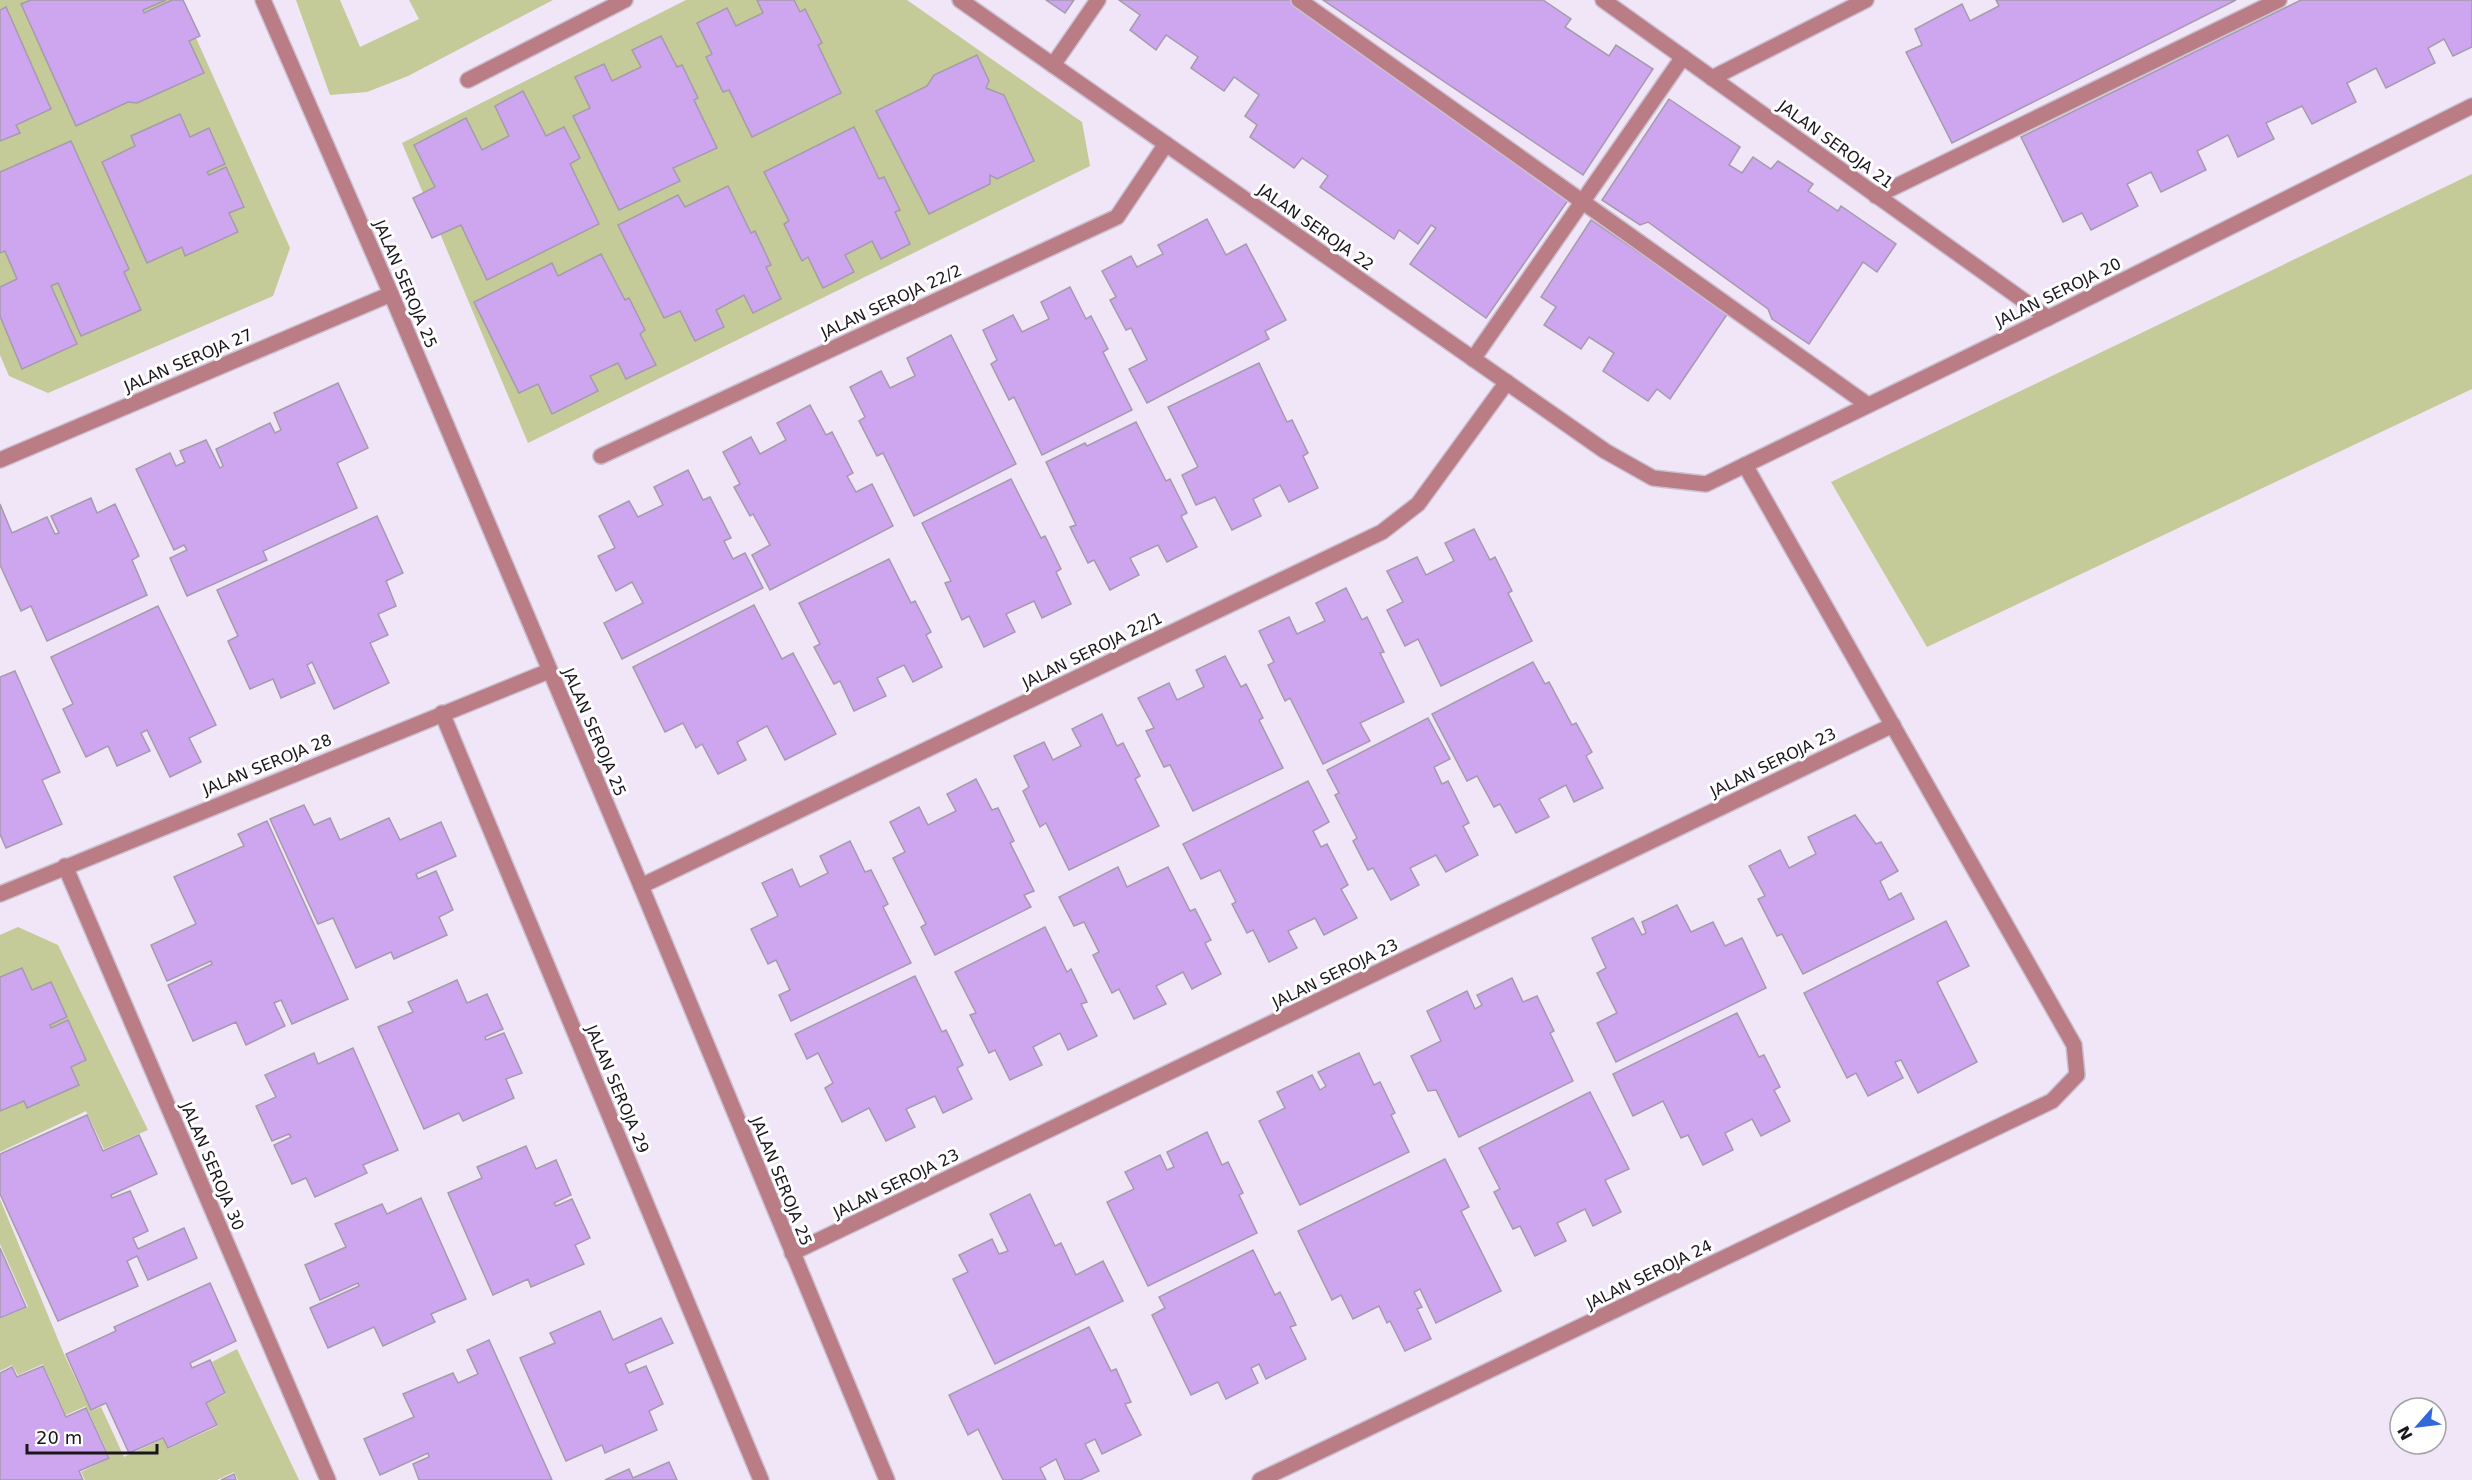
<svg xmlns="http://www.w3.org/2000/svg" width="2472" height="1480" font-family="'DejaVu Sans',sans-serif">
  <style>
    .green { fill: #c4ca98 }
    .building { fill: #cea6f0; stroke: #a49bac; stroke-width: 1.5 }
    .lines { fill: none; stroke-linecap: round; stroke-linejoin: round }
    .minor-casing { stroke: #cac0d0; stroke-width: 18 }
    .minor { stroke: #ba7c85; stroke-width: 15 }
    .labels { text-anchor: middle; stroke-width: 6; stroke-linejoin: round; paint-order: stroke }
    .street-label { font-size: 16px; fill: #1a161c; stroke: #fff }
  </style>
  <rect width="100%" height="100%" fill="#f1e5f8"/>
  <g class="green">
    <polygon points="0,0 179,0 290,248 273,296 48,393 9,376 0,355"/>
    <polygon points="296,0 340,0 360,47 419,19 409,0 553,0 408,76 367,92 330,95"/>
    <polygon points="686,0 907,0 1082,122 1090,166 528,443 402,143"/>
    <polygon points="2472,174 2472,389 1927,647 1831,482"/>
    <polygon points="18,927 58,945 148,1130 104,1149 86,1111 0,1152 0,935"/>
    <polygon points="0,1199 64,1354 91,1411 101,1407 124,1457 163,1439 168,1449 218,1426 207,1403 226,1394 212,1362 237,1349 299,1480 238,1480 234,1472 217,1480 85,1480 81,1472 110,1458 86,1406 66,1415 43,1364 18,1375 12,1365 0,1371 0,1319 28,1307 0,1244"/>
  </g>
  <g class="building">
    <polygon points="31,0 166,0 143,10 144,13 172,0 183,0 200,36 189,41 204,73 137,103 128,102 76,126 21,4"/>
    <polygon points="757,0 794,0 800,12 805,9 822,43 818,45 841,93 752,137 729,90 723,92 706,57 712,54 697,23 727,8 736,26 763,13"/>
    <polygon points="1046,0 1074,0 1065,13"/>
    <polygon points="1119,0 1295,0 1571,196 1486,318 1410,264 1436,228 1431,225 1418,244 1399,230 1394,239 1320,187 1328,176 1302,158 1294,168 1250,137 1257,125 1245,116 1259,95 1234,77 1224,91 1191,68 1198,57 1166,35 1156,50 1130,30 1140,15"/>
    <polygon points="1323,0 1543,0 1571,19 1565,27 1609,56 1616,45 1653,69 1583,175"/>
    <polygon points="1996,0 2236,0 1952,143 1906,52 1922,45 1915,29 1962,4 1970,21 1999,6"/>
    <polygon points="2301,0 2472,0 2472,47 2453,56 2444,39 2428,48 2435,63 2386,88 2376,68 2347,83 2356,102 2312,124 2302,106 2266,123 2274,139 2238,157 2228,135 2197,151 2206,170 2161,192 2151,172 2127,184 2138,206 2091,230 2082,213 2063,222 2021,137"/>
    <polygon points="6,7 51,109 16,125 20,133 0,141 0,10"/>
    <polygon points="661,36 677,67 682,65 698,98 694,100 717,148 673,168 680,181 619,210 573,116 590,108 575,77 604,64 612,81 641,67 632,50"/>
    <polygon points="977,55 989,81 986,88 1004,95 1034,161 997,179 990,175 990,184 929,214 876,111 927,86 934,75"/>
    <polygon points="523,91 546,136 564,127 580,158 570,164 599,224 487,280 461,225 432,238 413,198 435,187 414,145 466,118 482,150 509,136 495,106"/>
    <polygon points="1669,99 1740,147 1729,165 1742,173 1753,157 1771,169 1778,161 1813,184 1808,191 1838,211 1841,206 1896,244 1877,272 1863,262 1809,344 1772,319 1768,309 1648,222 1640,225 1602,200"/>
    <polygon points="180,114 190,137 209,128 225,164 207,172 209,175 226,167 244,207 229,213 238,232 185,256 182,247 147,263 102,162 135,146 131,136"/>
    <polygon points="854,127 879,179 884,177 900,210 895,212 910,244 881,259 872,241 845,255 854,272 823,288 808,257 802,261 784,224 789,221 764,172"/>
    <polygon points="71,141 129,269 124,272 141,310 81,336 58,283 51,286 77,344 22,369 0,316 0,287 17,279 5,251 0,253 0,172"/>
    <polygon points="728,186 751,233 755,231 771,265 766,267 781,299 753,313 744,295 716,310 724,327 695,341 680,311 664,318 618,225 678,195 685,207"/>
    <polygon points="1207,219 1226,255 1246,244 1286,320 1265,331 1269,339 1147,403 1129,369 1147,360 1131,328 1126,330 1110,300 1116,297 1102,271 1131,256 1137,267 1163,254 1158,245"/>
    <polygon points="1591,220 1728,313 1670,399 1657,389 1648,401 1603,371 1614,353 1589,337 1581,349 1544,325 1556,307 1541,297"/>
    <polygon points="601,254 625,300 629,298 645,330 640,334 656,365 626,379 618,363 590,376 598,391 552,414 538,384 519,393 474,302 552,263 558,276"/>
    <polygon points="1070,287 1086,319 1091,316 1108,349 1103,352 1132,410 1042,455 1014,397 1009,400 991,364 997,360 983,330 1013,315 1022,332 1049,319 1041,302"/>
    <polygon points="951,335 1016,464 914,516 883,453 877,456 859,421 865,417 850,387 881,371 890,388 915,376 907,358"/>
    <polygon points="1259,363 1287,422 1292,420 1308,453 1303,456 1318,488 1289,502 1280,485 1253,499 1261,516 1232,530 1215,497 1196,505 1182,475 1198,467 1168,407"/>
    <polygon points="338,383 368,448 337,463 357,508 263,551 267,560 187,596 170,558 187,550 184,545 174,550 136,469 170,453 176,466 185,462 180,451 206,440 220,468 223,466 216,449 270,423 275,433 281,430 274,413"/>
    <polygon points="810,405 826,435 832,432 853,473 847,476 856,492 872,484 893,526 770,590 752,555 770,545 753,514 750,516 734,487 740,484 723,452 751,437 760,454 786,440 777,423"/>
    <polygon points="1136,422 1166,481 1170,479 1187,513 1181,516 1197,547 1167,562 1158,545 1130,558 1139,575 1110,590 1094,560 1088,563 1070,527 1076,525 1046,462 1085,443 1087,446"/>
    <polygon points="688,470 703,500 710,497 731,538 724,541 733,559 745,553 763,588 622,659 604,623 643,603 632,582 616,591 598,556 615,548 599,516 629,501 638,517 663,505 654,487"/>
    <polygon points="1011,479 1041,538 1045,536 1061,569 1056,572 1071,604 1042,618 1034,601 1006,614 1015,632 984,647 969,616 962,620 945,583 951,581 922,523"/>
    <polygon points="91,498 97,513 115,504 139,556 132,560 147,595 47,641 31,606 21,611 0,565 0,504 12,533 47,517 55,534 59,533 51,516"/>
    <polygon points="377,516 403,573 386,581 396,606 378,614 388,635 370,643 389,683 334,709 312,662 307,665 315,683 281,698 273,679 250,689 228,641 238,636 217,590"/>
    <polygon points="1474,529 1490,560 1495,557 1512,591 1508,593 1532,641 1441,686 1418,639 1405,646 1387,610 1403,602 1387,571 1417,557 1426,575 1454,561 1445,543"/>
    <polygon points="889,559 911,603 915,601 931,632 926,635 942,667 913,682 904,665 877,678 886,696 854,711 840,681 834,684 814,647 820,644 799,603"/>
    <polygon points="1346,588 1362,620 1367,617 1384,652 1380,653 1404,702 1360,723 1370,741 1323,764 1290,698 1285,701 1268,665 1274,662 1259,631 1289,617 1297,634 1325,621 1316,603"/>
    <polygon points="754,605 782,659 793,653 836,734 785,760 767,726 737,742 746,760 718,774 702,744 696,748 683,723 665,732 633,667"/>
    <polygon points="158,606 216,725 189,738 201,762 170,777 147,730 141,733 150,751 117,766 108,746 86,757 63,709 73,704 51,657"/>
    <polygon points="1225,656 1241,687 1246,684 1263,718 1259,720 1283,768 1193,811 1170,765 1164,767 1146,731 1154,728 1138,698 1169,683 1177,700 1204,687 1196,670"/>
    <polygon points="1533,662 1545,684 1549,682 1572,725 1576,723 1592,752 1586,756 1603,788 1574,802 1566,785 1539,799 1549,817 1516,833 1500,804 1494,807 1477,776 1467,781 1432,714"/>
    <polygon points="15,671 60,772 42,780 62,824 6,848 0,834 0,677"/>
    <polygon points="1102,714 1117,746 1123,743 1140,776 1135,779 1159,826 1069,870 1046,823 1040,827 1023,791 1029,787 1014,756 1044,742 1053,760 1081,746 1072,729"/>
    <polygon points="1428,718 1450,759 1434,767 1442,784 1448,781 1469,823 1463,826 1478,855 1446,872 1436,855 1410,868 1419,885 1391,900 1373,868 1368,870 1353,841 1357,838 1335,795 1339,793 1327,770"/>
    <polygon points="976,779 992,810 998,808 1014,841 1010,843 1034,891 1024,895 1031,907 935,955 921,927 926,924 893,858 905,852 890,822 919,807 928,825 956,811 947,794"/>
    <polygon points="1308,781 1329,822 1313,831 1321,847 1327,844 1348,885 1341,889 1357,918 1324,935 1315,918 1288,931 1297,948 1269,962 1253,930 1247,933 1232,904 1236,902 1220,870 1201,879 1183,844"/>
    <polygon points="304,805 314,825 330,818 340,840 389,818 400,840 441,822 456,856 416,874 418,879 436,871 453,910 439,917 447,935 394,959 391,952 356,968 333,918 318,924 270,819"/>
    <polygon points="1855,815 1876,844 1881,842 1898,871 1880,881 1889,900 1901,893 1914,919 1803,974 1782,934 1777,936 1758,899 1765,896 1749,866 1780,850 1789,868 1816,854 1808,837"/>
    <polygon points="267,821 348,999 292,1024 281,1000 274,1003 285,1026 246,1045 236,1022 193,1041 168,985 212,964 211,961 167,981 151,945 196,924 174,877 244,846 238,834"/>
    <polygon points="850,841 865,872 871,870 888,904 883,907 911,963 791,1021 779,995 790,990 776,960 768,964 751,929 778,916 762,883 792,869 800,887 828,873 820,856"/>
    <polygon points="1118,867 1127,887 1168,867 1190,911 1195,909 1211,940 1205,943 1221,974 1192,989 1183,972 1156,986 1166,1004 1134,1019 1119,989 1112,993 1093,955 1099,952 1084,922 1074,926 1059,897"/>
    <polygon points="1677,905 1691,932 1713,922 1725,946 1742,938 1766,988 1616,1062 1597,1023 1617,1013 1597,973 1606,968 1592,938 1633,918 1642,935 1646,933 1642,922"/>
    <polygon points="1946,921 1969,966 1937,982 1977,1062 1918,1093 1901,1060 1895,1062 1903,1078 1868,1096 1856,1073 1847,1078 1804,993"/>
    <polygon points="1045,927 1067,972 1071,969 1087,1002 1081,1004 1097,1036 1068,1050 1060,1033 1033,1047 1042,1065 1010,1080 995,1050 989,1053 970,1015 976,1013 955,972"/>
    <polygon points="22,968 32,990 51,982 67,1017 50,1025 51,1028 68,1020 86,1060 71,1067 79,1085 27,1108 24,1101 0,1111 0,977"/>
    <polygon points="915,976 942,1032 946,1030 963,1065 957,1068 972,1099 943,1113 935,1096 906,1109 915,1127 886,1141 869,1108 842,1122 825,1088 833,1083 818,1053 807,1059 795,1034"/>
    <polygon points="1512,978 1523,1002 1537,996 1554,1031 1550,1033 1573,1081 1459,1137 1436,1090 1428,1091 1411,1056 1441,1041 1427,1011 1467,991 1475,1009 1482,1005 1477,995"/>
    <polygon points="457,980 467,1003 487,994 503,1029 485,1037 486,1040 504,1033 522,1073 506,1079 514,1098 463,1121 459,1113 424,1129 378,1027 413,1012 408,1002"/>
    <polygon points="1737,1013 1759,1057 1764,1055 1780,1087 1774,1090 1790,1121 1761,1136 1752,1119 1725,1133 1733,1150 1703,1165 1688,1135 1681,1138 1663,1101 1633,1116 1613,1074"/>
    <polygon points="353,1048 398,1150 363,1165 367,1173 315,1197 306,1178 292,1184 274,1145 291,1137 289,1134 272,1141 256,1106 276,1097 265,1075 314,1053 318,1064"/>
    <polygon points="1359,1053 1374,1085 1380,1082 1395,1113 1391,1115 1409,1152 1300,1205 1259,1121 1285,1108 1277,1092 1312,1075 1320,1090 1326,1086 1318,1072"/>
    <polygon points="1590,1092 1629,1169 1605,1180 1621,1212 1593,1226 1585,1209 1557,1223 1566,1241 1535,1256 1520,1226 1513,1229 1494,1192 1500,1189 1479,1148"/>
    <polygon points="87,1115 103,1151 139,1135 157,1174 111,1195 112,1198 130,1191 148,1231 133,1238 138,1249 184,1228 197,1258 148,1280 137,1256 127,1261 138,1286 58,1321 0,1194 0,1154"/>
    <polygon points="1207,1132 1222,1165 1228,1162 1243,1193 1239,1195 1257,1233 1148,1286 1107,1202 1134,1189 1125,1172 1160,1155 1167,1170 1174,1167 1167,1152"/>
    <polygon points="526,1146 536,1169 556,1160 571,1195 554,1203 556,1206 572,1199 590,1238 575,1245 584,1264 531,1287 528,1279 493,1295 448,1193 482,1178 477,1167"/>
    <polygon points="1445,1159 1469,1207 1461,1211 1501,1291 1436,1323 1420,1289 1414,1292 1422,1307 1417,1309 1431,1339 1405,1351 1390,1321 1387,1323 1379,1306 1353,1319 1341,1295 1332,1300 1298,1231"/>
    <polygon points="1030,1194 1055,1246 1061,1243 1076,1275 1103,1261 1123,1301 995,1364 953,1279 968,1272 959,1255 992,1239 999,1254 1008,1251 990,1214"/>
    <polygon points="421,1198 466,1299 431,1314 435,1322 383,1346 374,1327 328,1348 310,1308 359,1286 358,1283 320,1300 305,1265 346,1247 335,1224 382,1204 387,1214"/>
    <polygon points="0,1248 26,1307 0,1318"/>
    <polygon points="1253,1250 1275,1295 1280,1292 1296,1325 1290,1327 1306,1359 1266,1379 1259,1364 1251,1368 1258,1383 1226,1399 1218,1382 1191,1395 1152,1315 1165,1308 1159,1297"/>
    <polygon points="210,1283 236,1341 190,1363 192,1368 210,1360 225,1393 206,1403 217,1425 168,1448 163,1438 129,1453 106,1403 91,1410 66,1354 116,1331 114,1327"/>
    <polygon points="600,1311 613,1340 661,1318 673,1343 625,1364 629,1373 646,1366 663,1404 649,1411 657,1430 605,1453 602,1445 566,1461 520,1358 555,1343 550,1333"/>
    <polygon points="1089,1327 1111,1371 1116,1369 1131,1402 1125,1404 1141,1435 1102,1454 1095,1439 1085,1444 1099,1471 1080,1480 1065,1480 1056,1459 1040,1468 1046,1480 1003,1480 978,1429 968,1435 949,1395"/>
    <polygon points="489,1340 552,1480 419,1480 413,1464 429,1457 428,1453 380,1475 364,1439 414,1417 403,1394 453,1373 458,1383 478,1374 467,1350"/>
    <polygon points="43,1366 66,1417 86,1408 109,1458 79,1471 83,1480 0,1480 0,1373 12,1367 17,1377"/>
    <polygon points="669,1462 677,1480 605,1480 629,1469 633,1478"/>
    <polygon points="234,1474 236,1480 221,1480"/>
  </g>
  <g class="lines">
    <defs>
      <g id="minor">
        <polyline points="263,0 391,294 641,886 887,1480"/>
        <polyline points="960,0 1605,451 1653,478 1706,484 2048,318 2472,106"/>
        <polyline points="1299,0 1868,405"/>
        <polyline points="1603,0 2048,318"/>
        <polyline points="1053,65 1098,0"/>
        <polyline points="1712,78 1866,0"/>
        <polyline points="468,80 625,0"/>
        <polyline points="1876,196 2279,0"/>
        <polyline points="1473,359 1683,57"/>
        <polyline points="601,456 1117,217 1166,144"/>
        <polyline points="0,460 391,294"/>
        <polyline points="442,713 761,1480"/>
        <polyline points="65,866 328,1480"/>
        <polyline points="641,886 1382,532 1418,504 1507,382"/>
        <polyline points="0,894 549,671"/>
        <polyline points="792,1253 1893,725"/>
        <polyline points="1260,1480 2052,1101 2077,1075 2074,1045 1745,465"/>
      </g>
    </defs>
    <use href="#minor" class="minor-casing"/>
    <use href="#minor" class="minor"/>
  </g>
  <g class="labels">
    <g class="street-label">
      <text transform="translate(1836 144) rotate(36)" y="6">JALAN SEROJA 21</text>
      <text transform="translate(1316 227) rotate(35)" y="6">JALAN SEROJA 22</text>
      <text transform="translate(406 284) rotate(67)" y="6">JALAN SEROJA 25</text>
      <text transform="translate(2058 292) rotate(-26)" y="6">JALAN SEROJA 20</text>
      <text transform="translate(891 301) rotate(-25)" y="6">JALAN SEROJA 22/2</text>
      <text transform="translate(188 360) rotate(-23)" y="6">JALAN SEROJA 27</text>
      <text transform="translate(1092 650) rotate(-26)" y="6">JALAN SEROJA 22/1</text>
      <text transform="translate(595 732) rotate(67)" y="6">JALAN SEROJA 25</text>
      <text transform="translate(1773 762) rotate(-26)" y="6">JALAN SEROJA 23</text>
      <text transform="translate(267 764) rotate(-22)" y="6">JALAN SEROJA 28</text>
      <text transform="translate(1335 973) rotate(-26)" y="6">JALAN SEROJA 23</text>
      <text transform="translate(618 1089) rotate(67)" y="6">JALAN SEROJA 29</text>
      <text transform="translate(213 1166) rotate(67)" y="6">JALAN SEROJA 30</text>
      <text transform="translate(782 1181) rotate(68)" y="6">JALAN SEROJA 25</text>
      <text transform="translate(896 1183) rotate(-26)" y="6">JALAN SEROJA 23</text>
      <text transform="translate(1649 1274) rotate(-26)" y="6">JALAN SEROJA 24</text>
    </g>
  </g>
  <g transform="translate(2418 1426) rotate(242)"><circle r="28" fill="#ffffff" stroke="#a3a2a4" stroke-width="1.5"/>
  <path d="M0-4.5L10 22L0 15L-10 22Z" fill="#3269d8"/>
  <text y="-9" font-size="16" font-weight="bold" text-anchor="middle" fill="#1a161c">N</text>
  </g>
  <path d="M27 1444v9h130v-9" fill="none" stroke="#1a161c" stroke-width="3"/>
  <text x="36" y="1444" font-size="18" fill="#1a161c" stroke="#ffffff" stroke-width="4.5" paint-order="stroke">20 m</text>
</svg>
